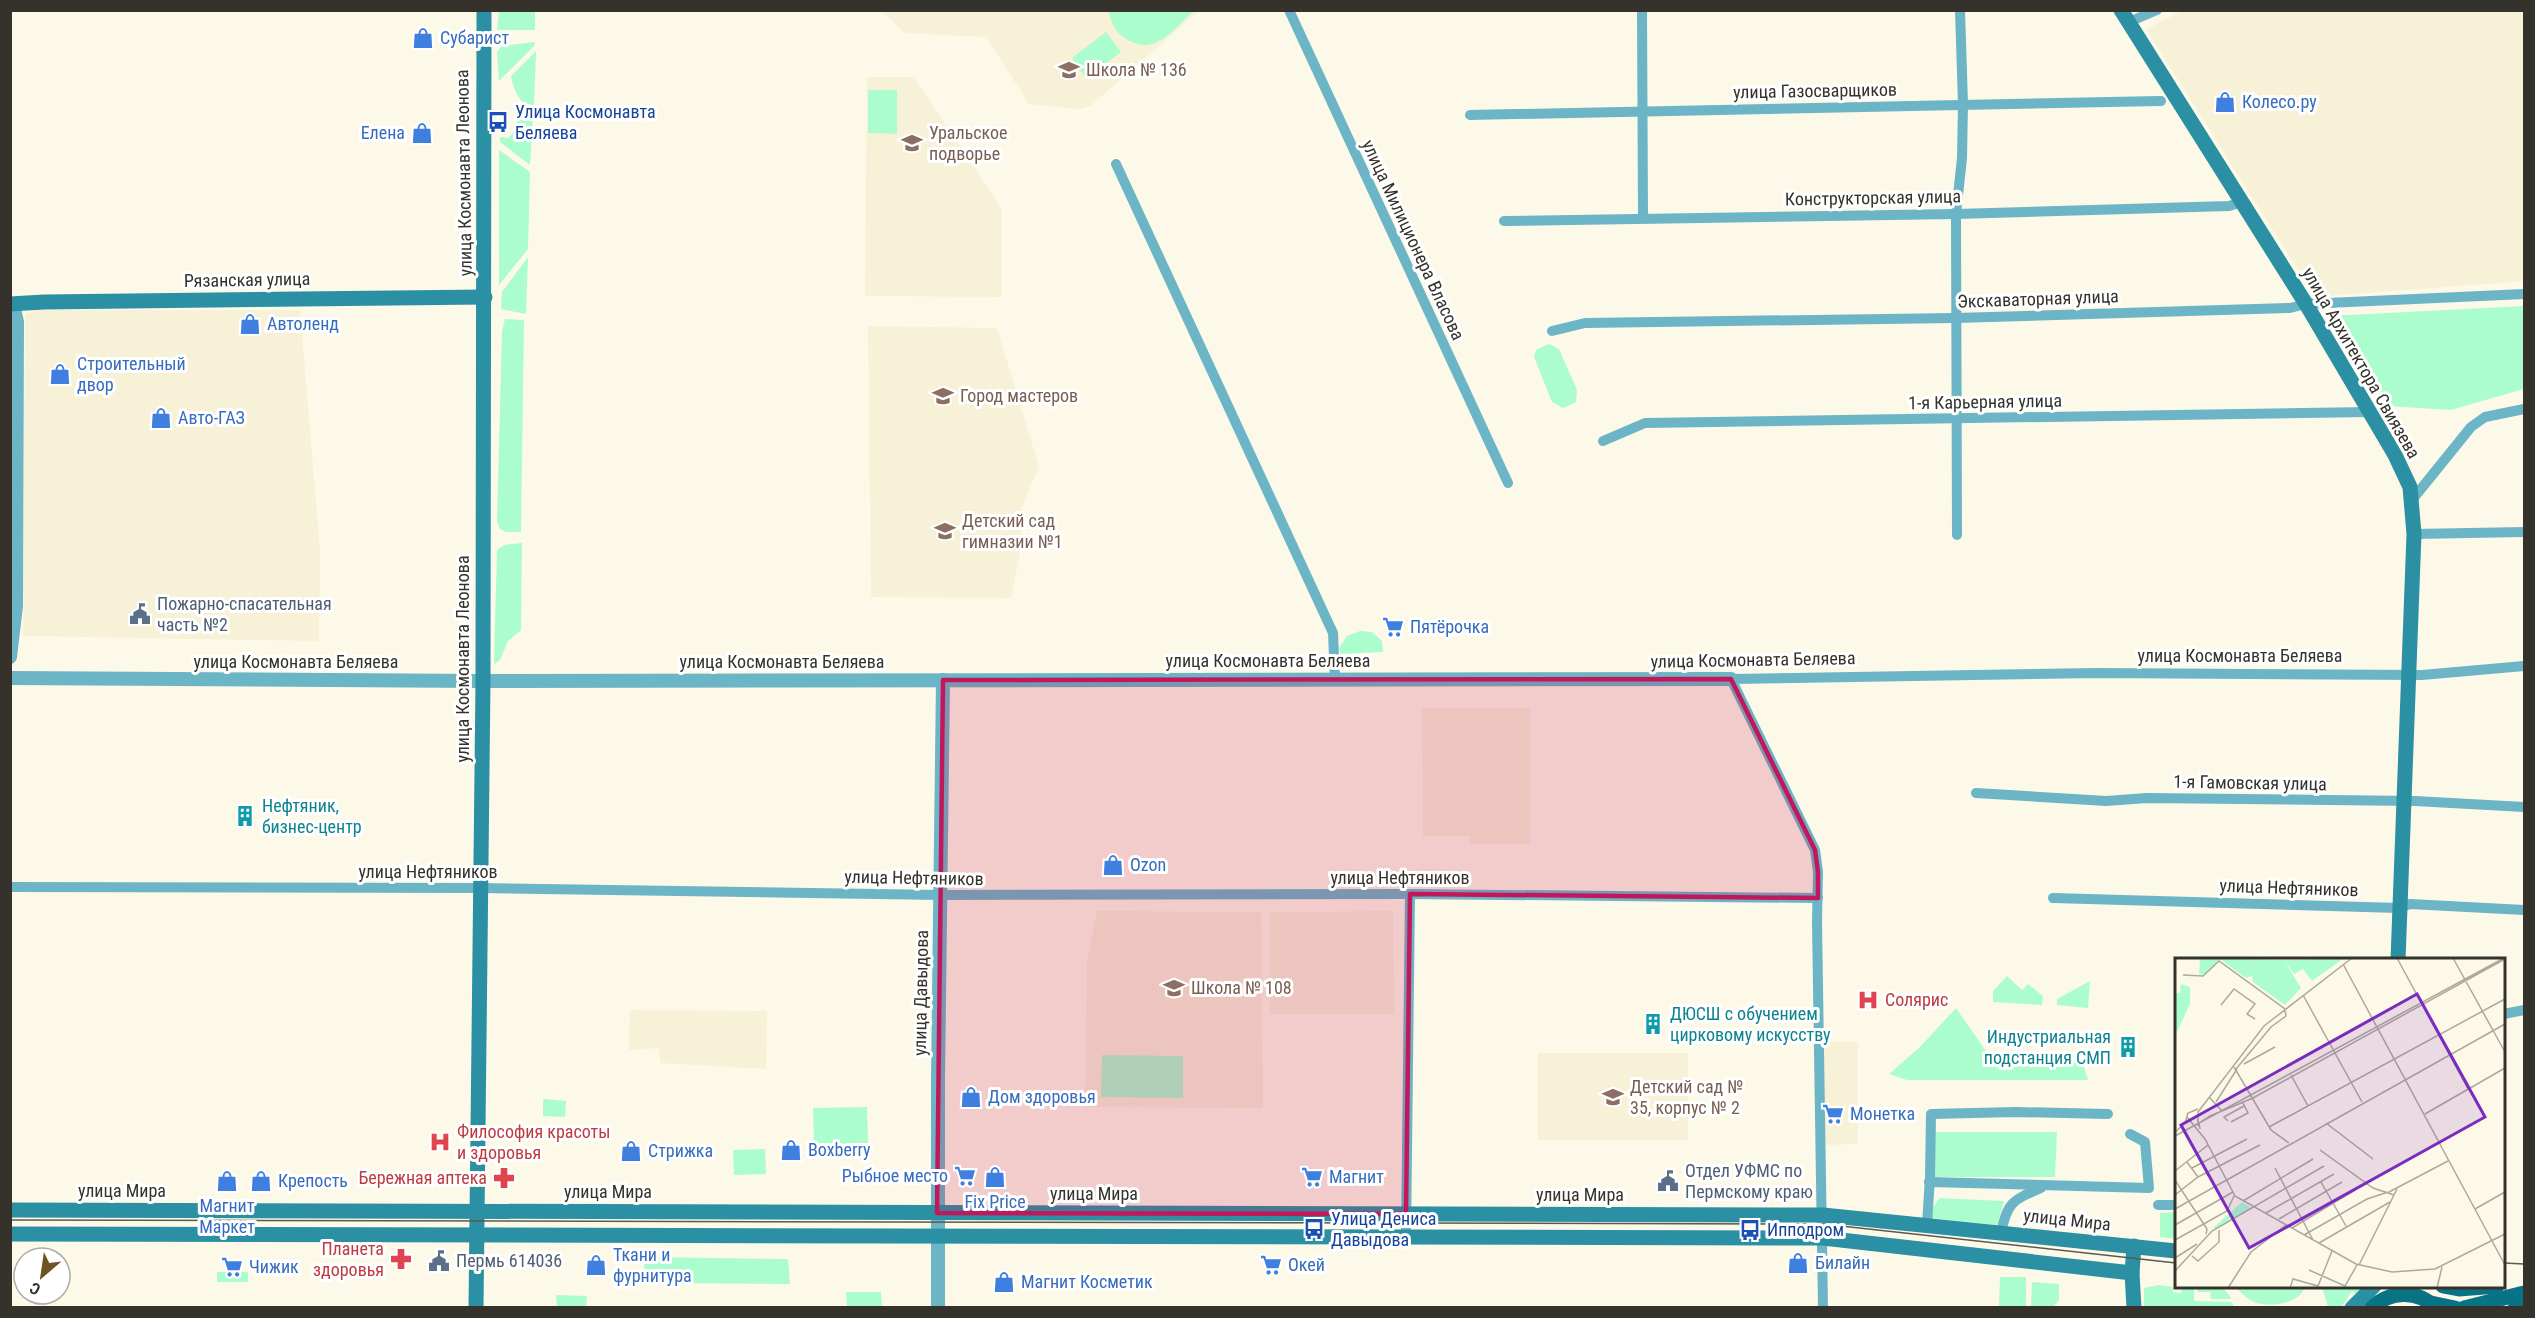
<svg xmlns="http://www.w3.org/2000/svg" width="2535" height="1318" font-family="'Roboto Condensed',sans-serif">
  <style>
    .built { fill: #f7f1d8 }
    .green { fill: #abfdcd }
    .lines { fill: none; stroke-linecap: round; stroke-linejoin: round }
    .minor { stroke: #6bb5c6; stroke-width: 10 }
    .tertiary { stroke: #6bb5c6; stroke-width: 14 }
    .secondary { stroke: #2b90a3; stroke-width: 15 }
    .primary { stroke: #087384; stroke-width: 15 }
    .tram { stroke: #5c5950; stroke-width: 1.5 }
    .marked { fill: #c2185b; fill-opacity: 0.2; stroke: #c2185b; stroke-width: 4.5; stroke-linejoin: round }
    .labels { text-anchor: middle; stroke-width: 6; stroke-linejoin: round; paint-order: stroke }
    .shop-label { font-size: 18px; fill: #366cbe; stroke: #fff; text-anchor: start }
    .education-label { font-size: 18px; fill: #785e54; stroke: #fff; text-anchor: start }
    .street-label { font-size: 18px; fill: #34322b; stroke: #fff }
    .transit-label { font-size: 18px; fill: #164399; stroke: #fff; text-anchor: start }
    .service-label { font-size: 18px; fill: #4e5e75; stroke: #fff; text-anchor: start }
    .culture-label { font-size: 18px; fill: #0d838f; stroke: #fff; text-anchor: start }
    .health-label { font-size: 18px; fill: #be3a42; stroke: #fff; text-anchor: start }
    .inset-road { fill: none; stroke: #ada99c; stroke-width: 1.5 }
    .view { fill: #7b2cbf; fill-opacity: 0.15; stroke: #7b2cbf; stroke-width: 3 }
    .inset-edge { fill: none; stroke: #34322b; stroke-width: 3 }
  </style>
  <rect width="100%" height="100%" fill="#fdf9e8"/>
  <g class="built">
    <polygon points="2189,10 2524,11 2524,281 2315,297 2146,29 2182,11"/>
    <polygon points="882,11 1199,11 1090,106 1079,109 1029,104 986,37 904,33"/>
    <polygon points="867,77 914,77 1002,209 1002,297 865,296"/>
    <polygon points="37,310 300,310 320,551 319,641 23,636 25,314"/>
    <polygon points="868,326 997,328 1039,467 1021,508 1020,554 1011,598 871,597"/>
    <polygon points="1422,708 1530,708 1530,844 1470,844 1470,836 1423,836"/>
    <polygon points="1097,911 1261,912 1263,1108 1085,1107 1087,963"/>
    <polygon points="1393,911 1394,1014 1270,1014 1270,912"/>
    <polygon points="630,1010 767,1011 766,1069 660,1063 659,1048 629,1050"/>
    <polygon points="1822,1042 1858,1042 1858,1144 1821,1145"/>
    <rect x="1538" y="1053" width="150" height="87"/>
  </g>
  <g class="green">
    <polygon points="499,11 535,11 535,30 497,30"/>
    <path d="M1109,11V10L1194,11C1172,30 1155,58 1125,38C1115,32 1110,21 1109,11Z"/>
    <polygon points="1106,32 1121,52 1086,78 1072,58"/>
    <polygon points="535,42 534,46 499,81 497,52 502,46"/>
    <path d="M536,51L534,105L523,103C516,94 513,87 511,76Z"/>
    <polygon points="868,90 897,90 897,134 868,133"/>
    <polygon points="520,113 533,115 530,165 500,142 500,137 508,138 513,133"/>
    <polygon points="499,150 530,172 528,249 499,285"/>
    <polygon points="528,257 526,314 501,309 502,292"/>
    <polygon points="2524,306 2524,389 2451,410 2387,406 2329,316"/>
    <polygon points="505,319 524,320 521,532 506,532 500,529 497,522 502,331"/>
    <polygon points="1549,344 1559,349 1577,390 1576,402 1563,408 1552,402 1534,357 1536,350"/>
    <polygon points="522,543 521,630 508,641 500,660 494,664 497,550 504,545"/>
    <polygon points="1360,631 1372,632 1382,641 1383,652 1341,654 1339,648 1347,636"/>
    <polygon points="2007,976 2022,990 2028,984 2043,996 2042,1005 1993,1002 1993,991"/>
    <polygon points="2090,981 2088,1008 2057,1005 2057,999"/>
    <polygon points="1956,1008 1986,1051 2082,1060 2088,1080 1907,1080 1889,1074 1920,1047"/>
    <polygon points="1102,1055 1183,1056 1183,1098 1101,1097"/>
    <polygon points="543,1099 566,1101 565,1117 543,1116"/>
    <polygon points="867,1107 868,1144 814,1144 813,1108"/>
    <polygon points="1935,1132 2057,1132 2055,1177 1934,1177"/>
    <polygon points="765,1149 766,1174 734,1175 733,1150"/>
    <polygon points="1940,1198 2004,1201 1997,1225 1930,1218 1933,1207"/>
    <polygon points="2176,1212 2176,1239 2160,1237 2160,1213"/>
    <polygon points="644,1257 788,1259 790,1284 645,1283"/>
    <rect x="217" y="1272" width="31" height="10"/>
    <polygon points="2000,1277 2026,1277 2026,1307 1999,1307"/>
    <polygon points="2032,1282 2059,1284 2059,1300 2053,1307 2031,1307"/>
    <polygon points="2159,1285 2173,1287 2173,1292 2181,1293 2182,1287 2194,1288 2194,1301 2232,1302 2234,1307 2144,1307 2144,1288"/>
    <path d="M2197,1287C2212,1286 2225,1284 2231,1299H2211L2210,1292H2198Z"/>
    <path d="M2235,1287H2305C2299,1304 2270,1308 2254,1302C2247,1299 2241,1292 2235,1287Z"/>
    <polygon points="2322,1287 2364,1287 2356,1294 2352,1291 2341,1308 2328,1307"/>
    <polygon points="846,1292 881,1292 882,1307 847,1307"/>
    <polygon points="556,1295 587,1296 586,1307 557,1307"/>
  </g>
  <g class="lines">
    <g class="minor">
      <polyline points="1289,10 1508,483"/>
      <polyline points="1642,10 1643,218"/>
      <polyline points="2129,22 2157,10"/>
      <polyline points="1470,115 2161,101"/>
      <polyline points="1116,164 1333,633 1335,680"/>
      <polyline points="1504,221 1956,214 2229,206 2242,202"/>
      <polyline points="1552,331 1585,323 1955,318 2290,308 2306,304 2524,294"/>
      <polyline points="1603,441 1645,423 2370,412"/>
      <polyline points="2412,500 2471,427 2485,417 2524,409"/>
      <polyline points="2414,534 2524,532"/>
      <polyline points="1957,535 1956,214 1962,158 1963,104 1960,10"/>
      <polyline points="1976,793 2106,801 2147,798 2415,801 2524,807"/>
      <polyline points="10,887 480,888 941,895 1410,894 1818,898"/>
      <polyline points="2053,898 2399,908 2410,904 2524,910"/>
      <polyline points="2504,1014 2524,1010"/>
      <polyline points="1929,1182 2149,1188 2145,1142 2130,1134"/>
      <polyline points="2158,1205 2176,1205"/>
      <polyline points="1927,1225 1930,1177 1931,1114 2016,1112 2108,1114"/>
      <path d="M2001,1233C2007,1202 2013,1200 2041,1188"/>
      <polyline points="1406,1237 1410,894"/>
      <polyline points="1823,1308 1817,922 1818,872 1815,850 1731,679 2096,673 2422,675 2524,666"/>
    </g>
    <g class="tertiary">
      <polyline points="10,307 15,313 17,322 16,606 10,657"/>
      <polyline points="10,678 483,681 1731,679"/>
      <polyline points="938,1308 938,1079 943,680"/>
    </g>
    <g class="secondary">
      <polyline points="2121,10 2306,304 2395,455 2410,487 2414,534 2398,960"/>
      <polyline points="10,304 44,302 485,297"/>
      <polyline points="10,1210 1823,1215 2176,1251"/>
      <polyline points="10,1234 1823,1238 2132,1273"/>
      <polyline points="476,1308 483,681 484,10"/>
      <polyline points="2134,1308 2132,1273 2134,1246"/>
      <polyline points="2352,1308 2374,1286"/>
    </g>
    <g class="primary">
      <polyline points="2443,1286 2459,1289 2497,1286"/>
      <polyline points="2431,1303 2455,1308"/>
      <path d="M2372,1308C2389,1291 2418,1289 2435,1308"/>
      <polyline points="2464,1308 2524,1293"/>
      <polyline points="2515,1308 2524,1305"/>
    </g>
    <g class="tram">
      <polyline points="10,1220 1823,1224 2176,1263"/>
      <polyline points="2504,1263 2524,1264"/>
    </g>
  </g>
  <path class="marked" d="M1731,679L1815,850L1818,872V898L1410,894L1406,1214L937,1213L943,680Z"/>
  <defs>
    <symbol id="shop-bare" viewBox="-9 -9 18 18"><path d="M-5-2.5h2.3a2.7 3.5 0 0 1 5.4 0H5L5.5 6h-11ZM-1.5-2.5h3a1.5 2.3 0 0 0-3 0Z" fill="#3f7fe0" stroke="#fff" stroke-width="2.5" paint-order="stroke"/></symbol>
    <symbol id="school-bare" viewBox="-9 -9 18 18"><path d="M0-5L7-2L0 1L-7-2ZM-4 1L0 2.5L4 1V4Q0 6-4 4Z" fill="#8d6e63" stroke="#fff" stroke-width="2.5" paint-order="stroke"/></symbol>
    <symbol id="bus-bare" viewBox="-9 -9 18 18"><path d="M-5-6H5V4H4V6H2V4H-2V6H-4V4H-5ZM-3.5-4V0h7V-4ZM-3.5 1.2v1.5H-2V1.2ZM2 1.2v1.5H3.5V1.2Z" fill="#1a4fb4" stroke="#fff" stroke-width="2.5" paint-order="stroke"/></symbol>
    <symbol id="civic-bare" viewBox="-9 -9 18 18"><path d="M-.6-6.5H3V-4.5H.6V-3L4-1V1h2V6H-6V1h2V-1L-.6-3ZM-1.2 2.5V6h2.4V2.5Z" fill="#5c6f8a" stroke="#fff" stroke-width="2.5" paint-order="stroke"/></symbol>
    <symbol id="supermarket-bare" viewBox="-9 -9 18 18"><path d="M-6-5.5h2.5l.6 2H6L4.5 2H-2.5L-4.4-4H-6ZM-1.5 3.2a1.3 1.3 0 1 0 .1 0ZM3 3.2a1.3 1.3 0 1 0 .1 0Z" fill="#3f7fe0" stroke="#fff" stroke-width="2.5" paint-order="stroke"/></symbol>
    <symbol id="building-bare" viewBox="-9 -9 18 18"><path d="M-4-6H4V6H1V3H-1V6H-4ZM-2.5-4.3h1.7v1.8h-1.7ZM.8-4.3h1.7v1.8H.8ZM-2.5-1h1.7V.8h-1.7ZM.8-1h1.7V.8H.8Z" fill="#0f9aa8" stroke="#fff" stroke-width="2.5" paint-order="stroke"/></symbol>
    <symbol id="hospital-bare" viewBox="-9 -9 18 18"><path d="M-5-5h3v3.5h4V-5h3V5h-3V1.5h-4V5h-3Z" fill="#e0444e" stroke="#fff" stroke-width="2.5" paint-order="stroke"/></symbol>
    <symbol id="pharmacy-bare" viewBox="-9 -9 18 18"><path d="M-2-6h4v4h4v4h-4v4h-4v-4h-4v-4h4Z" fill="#e0444e" stroke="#fff" stroke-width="2.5" paint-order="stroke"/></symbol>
  </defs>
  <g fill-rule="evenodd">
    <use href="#shop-bare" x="408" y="23" width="30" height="30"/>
    <use href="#school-bare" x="1054" y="55" width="30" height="30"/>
    <use href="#shop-bare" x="2210" y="87" width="30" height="30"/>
    <use href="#bus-bare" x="483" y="107" width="30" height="30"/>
    <use href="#shop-bare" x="407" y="118" width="30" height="30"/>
    <use href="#school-bare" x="897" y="128" width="30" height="30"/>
    <use href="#shop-bare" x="235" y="309" width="30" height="30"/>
    <use href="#shop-bare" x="45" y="359" width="30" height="30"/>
    <use href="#school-bare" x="928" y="381" width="30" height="30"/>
    <use href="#shop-bare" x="146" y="403" width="30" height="30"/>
    <use href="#school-bare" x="930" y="516" width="30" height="30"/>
    <use href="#civic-bare" x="125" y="599" width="30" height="30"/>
    <use href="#supermarket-bare" x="1378" y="612" width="30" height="30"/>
    <use href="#building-bare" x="230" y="801" width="30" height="30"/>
    <use href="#shop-bare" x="1098" y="850" width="30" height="30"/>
    <use href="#school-bare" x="1159" y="973" width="30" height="30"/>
    <use href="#hospital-bare" x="1853" y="985" width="30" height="30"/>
    <use href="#building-bare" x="1638" y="1009" width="30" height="30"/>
    <use href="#building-bare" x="2113" y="1032" width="30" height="30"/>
    <use href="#shop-bare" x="956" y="1082" width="30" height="30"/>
    <use href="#school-bare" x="1598" y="1082" width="30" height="30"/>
    <use href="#supermarket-bare" x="1818" y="1099" width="30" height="30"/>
    <use href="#hospital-bare" x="425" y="1127" width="30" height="30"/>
    <use href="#shop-bare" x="776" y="1135" width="30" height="30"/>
    <use href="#shop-bare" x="616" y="1136" width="30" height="30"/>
    <use href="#supermarket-bare" x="950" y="1161" width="30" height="30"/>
    <use href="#shop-bare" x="980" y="1162" width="30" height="30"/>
    <use href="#supermarket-bare" x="1297" y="1162" width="30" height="30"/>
    <use href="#pharmacy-bare" x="489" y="1163" width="30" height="30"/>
    <use href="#shop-bare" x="212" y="1166" width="30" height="30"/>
    <use href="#shop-bare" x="246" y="1166" width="30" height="30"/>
    <use href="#civic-bare" x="1653" y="1166" width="30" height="30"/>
    <use href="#bus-bare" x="1299" y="1214" width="30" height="30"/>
    <use href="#bus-bare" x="1735" y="1215" width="30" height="30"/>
    <use href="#pharmacy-bare" x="386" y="1244" width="30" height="30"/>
    <use href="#civic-bare" x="424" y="1246" width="30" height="30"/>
    <use href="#shop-bare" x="1783" y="1248" width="30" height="30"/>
    <use href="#shop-bare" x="581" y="1250" width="30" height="30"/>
    <use href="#supermarket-bare" x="1256" y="1250" width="30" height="30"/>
    <use href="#supermarket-bare" x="217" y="1252" width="30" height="30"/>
    <use href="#shop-bare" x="989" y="1267" width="30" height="30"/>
  </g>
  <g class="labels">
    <g class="shop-label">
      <text x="440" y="44">Субарист</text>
      <text x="2242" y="108">Колесо.ру</text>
      <text x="405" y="139" text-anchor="end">Елена</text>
      <text x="267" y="330">Автоленд</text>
      <text x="77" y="370">Строительный<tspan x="77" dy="21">двор</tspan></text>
      <text x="178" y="424">Авто-ГАЗ</text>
      <text x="1410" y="633">Пятёрочка</text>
      <text x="1130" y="871">Ozon</text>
      <text x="988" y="1103">Дом здоровья</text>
      <text x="1850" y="1120">Монетка</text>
      <text x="808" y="1156">Boxberry</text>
      <text x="648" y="1157">Стрижка</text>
      <text x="948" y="1182" text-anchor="end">Рыбное место</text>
      <text x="1329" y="1183">Магнит</text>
      <text x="278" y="1187">Крепость</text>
      <text x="995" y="1208" text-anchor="middle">Fix Price</text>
      <text x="227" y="1212" text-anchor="middle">Магнит<tspan x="227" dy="21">Маркет</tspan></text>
      <text x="613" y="1261">Ткани и<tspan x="613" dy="21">фурнитура</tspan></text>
      <text x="1815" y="1269">Билайн</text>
      <text x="1288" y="1271">Окей</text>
      <text x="249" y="1273">Чижик</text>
      <text x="1021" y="1288">Магнит Косметик</text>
    </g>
    <g class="education-label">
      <text x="1086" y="76">Школа № 136</text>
      <text x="929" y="139">Уральское<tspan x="929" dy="21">подворье</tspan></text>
      <text x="960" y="402">Город мастеров</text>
      <text x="962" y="527">Детский сад<tspan x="962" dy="21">гимназии №1</tspan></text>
      <text x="1191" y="994">Школа № 108</text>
      <text x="1630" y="1093">Детский сад №<tspan x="1630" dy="21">35, корпус № 2</tspan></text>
    </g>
    <g class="street-label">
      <text transform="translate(1815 91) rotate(-1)" y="6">улица Газосварщиков</text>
      <text transform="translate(464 173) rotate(-91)" y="6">улица Космонавта Леонова</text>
      <text transform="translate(1873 198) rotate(-1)" y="6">Конструкторская улица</text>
      <text transform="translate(1413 240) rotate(65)" y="6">улица Милиционера Власова</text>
      <text transform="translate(247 280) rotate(-1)" y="6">Рязанская улица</text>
      <text transform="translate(2038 299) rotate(-2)" y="6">Экскаваторная улица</text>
      <text transform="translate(2361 363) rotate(60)" y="6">улица Архитектора Свиязева</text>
      <text transform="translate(1985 402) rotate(-1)" y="6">1-я Карьерная улица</text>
      <text x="2240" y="662">улица Космонавта Беляева</text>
      <text transform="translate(463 659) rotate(-90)" y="6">улица Космонавта Леонова</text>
      <text transform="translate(1753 660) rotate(-1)" y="6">улица Космонавта Беляева</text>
      <text x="1268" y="667">улица Космонавта Беляева</text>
      <text x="296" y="668">улица Космонавта Беляева</text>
      <text x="782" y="668">улица Космонавта Беляева</text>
      <text transform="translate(2250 783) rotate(1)" y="6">1-я Гамовская улица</text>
      <text x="428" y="878">улица Нефтяников</text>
      <text transform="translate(914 878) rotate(1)" y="6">улица Нефтяников</text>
      <text x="1400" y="884">улица Нефтяников</text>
      <text transform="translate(2289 888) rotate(2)" y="6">улица Нефтяников</text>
      <text transform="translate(921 993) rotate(-89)" y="6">улица Давыдова</text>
      <text x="122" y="1197">улица Мира</text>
      <text x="608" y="1198">улица Мира</text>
      <text x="1094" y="1200">улица Мира</text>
      <text x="1580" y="1201">улица Мира</text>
      <text transform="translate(2067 1220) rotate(6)" y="6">улица Мира</text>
    </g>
    <g class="transit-label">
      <text x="515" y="118">Улица Космонавта<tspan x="515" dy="21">Беляева</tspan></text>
      <text x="1331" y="1225">Улица Дениса<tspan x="1331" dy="21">Давыдова</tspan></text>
      <text x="1767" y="1236">Ипподром</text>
    </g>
    <g class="service-label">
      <text x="157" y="610">Пожарно-спасательная<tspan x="157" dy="21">часть №2</tspan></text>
      <text x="1685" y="1177">Отдел УФМС по<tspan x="1685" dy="21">Пермскому краю</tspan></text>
      <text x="456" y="1267">Пермь 614036</text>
    </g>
    <g class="culture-label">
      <text x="262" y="812">Нефтяник,<tspan x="262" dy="21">бизнес-центр</tspan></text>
      <text x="1670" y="1020">ДЮСШ с обучением<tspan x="1670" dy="21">цирковому искусству</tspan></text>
      <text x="2111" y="1043" text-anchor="end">Индустриальная<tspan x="2111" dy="21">подстанция СМП</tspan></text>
    </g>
    <g class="health-label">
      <text x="1885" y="1006">Солярис</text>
      <text x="457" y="1138">Философия красоты<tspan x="457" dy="21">и здоровья</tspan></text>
      <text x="487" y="1184" text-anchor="end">Бережная аптека</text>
      <text x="384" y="1255" text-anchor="end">Планета<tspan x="384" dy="21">здоровья</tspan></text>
    </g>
  </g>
  <g transform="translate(2175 958)">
    <rect width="330" height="330" fill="#fdf9e8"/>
    <path d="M25,0L118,2L169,0L137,23L128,11L119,16L110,4L126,30L110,47L78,24L77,18L71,20L45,1L29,17L24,16ZM6,26L15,29V46L0,78V35H5ZM67,244L77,250L42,271L38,270Z" fill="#abfdcd"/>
    <path class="inset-road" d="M222,0L293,131M278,0L330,94M168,6L330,307M8,17L28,18L44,3L110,51L111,58L96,69L61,111M128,37L187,144M46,47L59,31L80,46L72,56L80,61M69,106L100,89M59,109L96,172L114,185M116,117L133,148M34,139L47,153M41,144L62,111M250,156L330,110M12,159L30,181L60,238L181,306L217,314L260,311L330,276M53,163L49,159L69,148M56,164L73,155L68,145M151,165L198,201M23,168V154L89,68L177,0M94,169L330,41M25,171L24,165L35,158L78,140L330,1M0,174L10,165L13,155L23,151M0,178L329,0M145,192L198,230L219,237M12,204L23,219M17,210L72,181M100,210L138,282M0,213L33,187M0,222L32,271L31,276M146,224L171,268M214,234L273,203M0,237L23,219L85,187M68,243L138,201M0,251L330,66M300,251L330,234M91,255L159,216M104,261L167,224M0,267L58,234M117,270L180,232M129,277L192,241L213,234M0,282L52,253L59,238M144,285L215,244M17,298L23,303L44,284V272M0,300L22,286M184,307L222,231M134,312L170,328L182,307M0,313L37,273L149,208M53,330L76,294L111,267M115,330L118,321L143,328L157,293M262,330L267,309"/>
    <path class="view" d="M242,36L310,159L74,290L6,167Z"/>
    <rect width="330" height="330" class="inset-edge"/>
  </g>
  <rect width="2535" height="1318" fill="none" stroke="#34322b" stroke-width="24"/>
  <g transform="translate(42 1276) rotate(209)"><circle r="28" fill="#ffffff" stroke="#aeadaa" stroke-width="1.5"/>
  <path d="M0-4.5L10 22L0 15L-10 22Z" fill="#6c5424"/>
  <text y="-9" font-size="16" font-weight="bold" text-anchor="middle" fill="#34322b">С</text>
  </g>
</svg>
